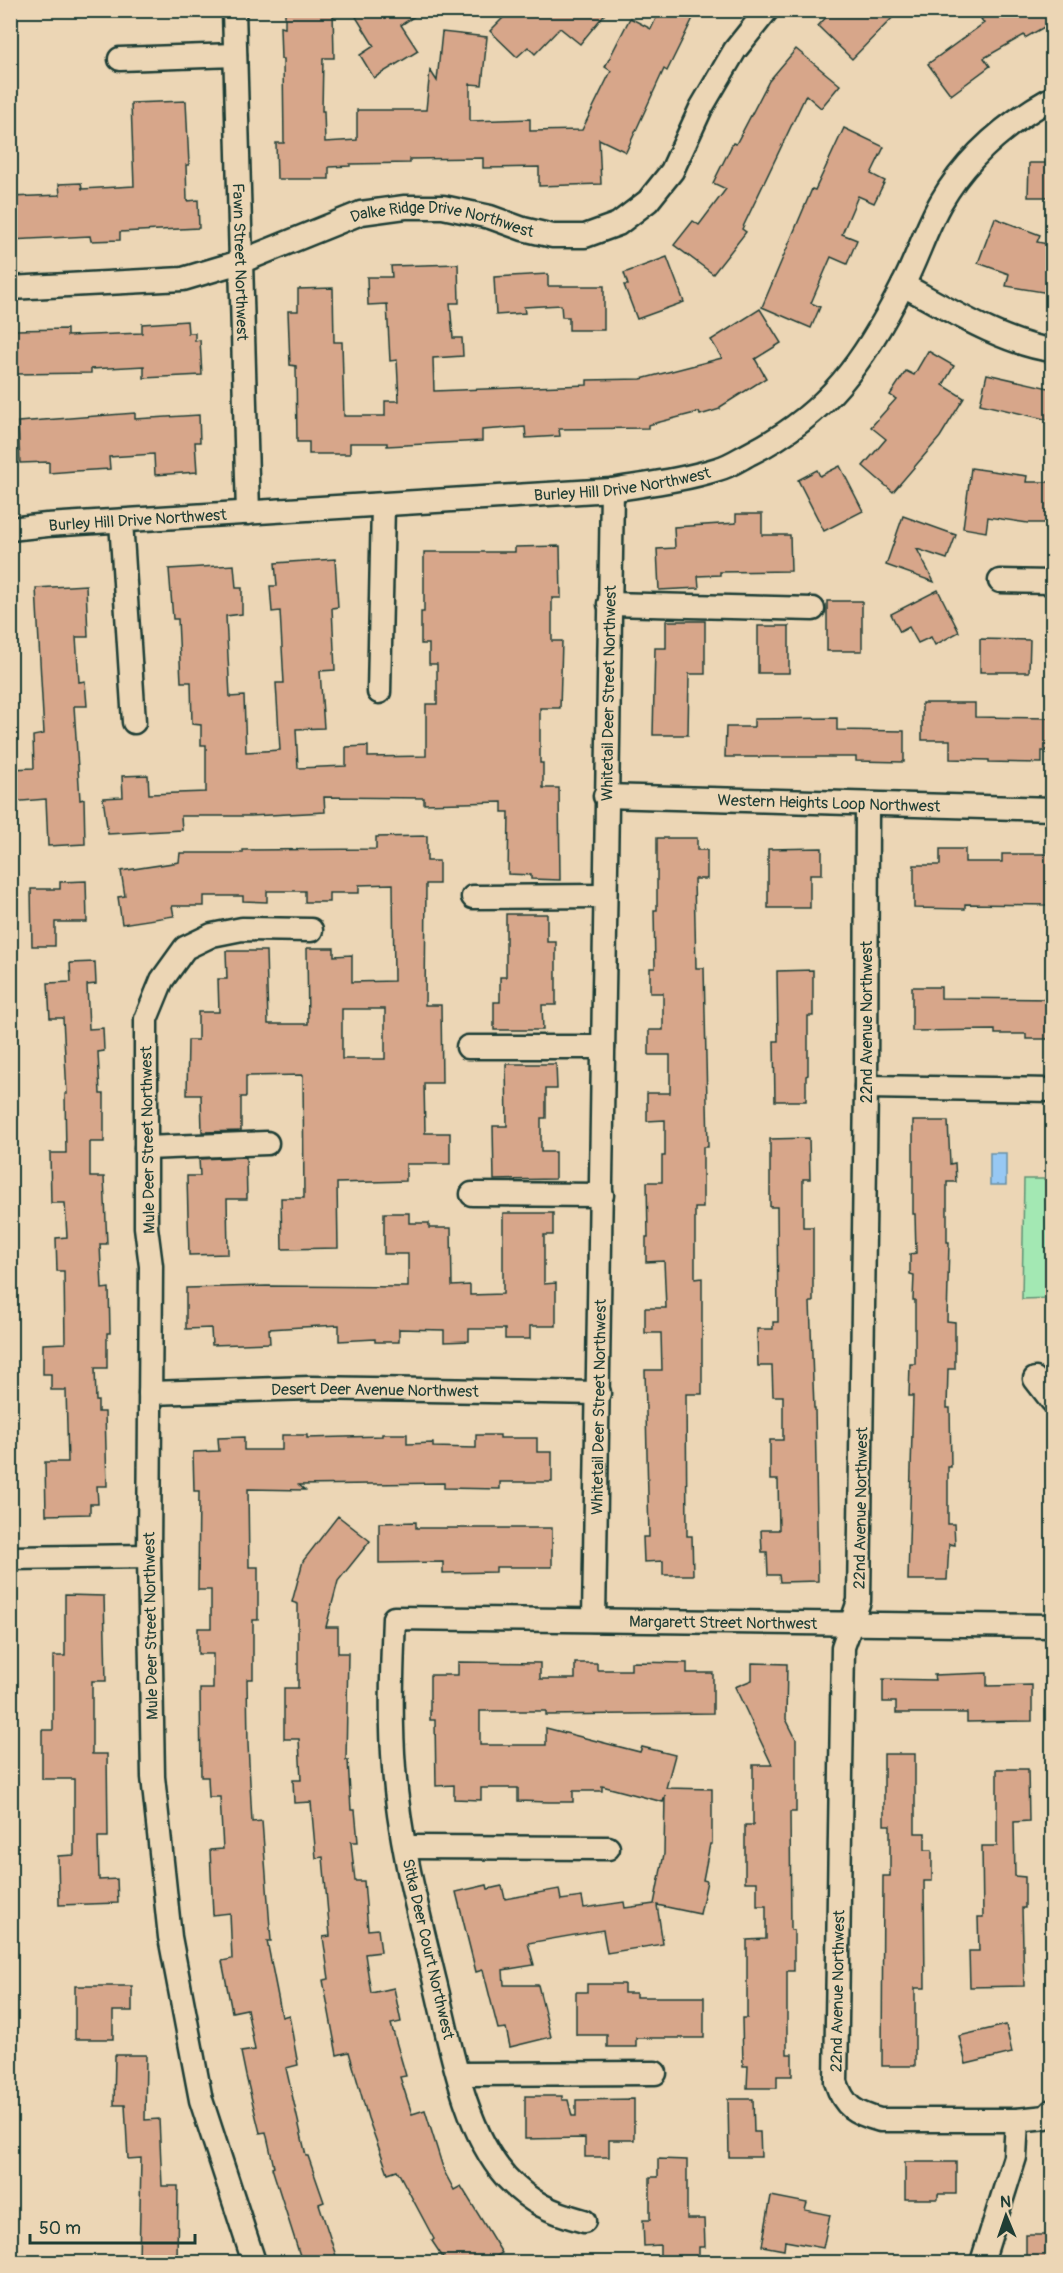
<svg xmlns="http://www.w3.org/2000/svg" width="1063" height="2273" font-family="Pangolin,sans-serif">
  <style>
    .green { fill: #a3e8b3; stroke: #619274; stroke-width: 1.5 }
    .water { fill: #97c8f3; stroke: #6790a7; stroke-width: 1.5 }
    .building { fill: #d7a68a; stroke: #1f3d34; stroke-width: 1.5; fill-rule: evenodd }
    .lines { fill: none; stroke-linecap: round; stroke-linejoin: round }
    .minor-casing { stroke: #1f3d34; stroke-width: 27 }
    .minor { stroke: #ecd6b5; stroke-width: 22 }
    .labels { text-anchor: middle; stroke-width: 4.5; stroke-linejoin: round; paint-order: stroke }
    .street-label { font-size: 16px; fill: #1f3d34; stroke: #ecd6b5 }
  </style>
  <rect width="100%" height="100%" fill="#ecd6b5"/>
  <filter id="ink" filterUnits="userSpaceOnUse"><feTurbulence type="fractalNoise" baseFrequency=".0167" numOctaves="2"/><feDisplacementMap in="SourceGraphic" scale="12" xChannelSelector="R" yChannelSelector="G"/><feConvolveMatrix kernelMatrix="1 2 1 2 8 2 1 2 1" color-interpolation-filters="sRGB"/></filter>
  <g filter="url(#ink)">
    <polygon class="green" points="1024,1179 1052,1179 1052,1298 1022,1299"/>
    <rect class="water" x="990" y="1153" width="16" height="32"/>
    <g class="building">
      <polygon points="285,10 333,10 334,58 323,58 322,111 324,111 325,142 357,140 357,110 426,110 430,70 437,81 442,32 487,37 482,85 470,84 470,121 530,119 530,131 582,130 611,71 605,67 630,18 651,29 660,10 697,10 667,71 664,69 626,152 599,139 601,184 539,186 539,167 483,168 483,158 410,159 410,163 350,164 350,166 329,167 329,179 277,179 276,143 284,143 283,59 281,59 280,27 285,28"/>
      <polygon points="365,10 424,10 401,25 418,51 374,78 360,55 374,46 356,17"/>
      <polygon points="511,10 608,10 580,44 560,28 535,54 528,47 517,57 490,31"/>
      <polygon points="833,10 900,10 852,59 818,26"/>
      <polygon points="996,10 1053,10 1053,22 1025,38 1024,35 984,58 990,66 951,95 928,64 984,23 981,19"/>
      <polygon points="796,49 840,85 821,108 806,95 742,229 746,232 713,274 674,245 693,221 699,225 726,189 713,183 733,143 736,144 769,81"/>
      <polygon points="186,101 189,165 186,165 187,201 198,200 199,228 120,232 120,240 91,241 90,236 10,240 10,197 60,195 59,184 81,183 82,189 134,186 131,103"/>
      <polygon points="844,128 884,147 871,174 885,181 874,203 858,196 842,234 857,240 847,264 831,257 811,303 820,307 811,328 762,307 812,189 815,190"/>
      <polygon points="1029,163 1053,163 1053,197 1028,197"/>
      <polygon points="995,218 1040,235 1037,242 1053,245 1053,288 1050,287 1049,293 1006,286 1009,274 978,263"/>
      <polygon points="667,257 684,302 637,319 624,285 628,285 624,273"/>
      <polygon points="458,264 459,303 450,303 453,338 462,338 463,356 433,358 434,391 587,385 587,380 641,379 722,358 711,340 760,309 781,343 755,359 766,378 720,407 720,409 700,415 699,412 648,425 648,428 559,429 560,436 526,438 525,427 482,430 482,441 387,446 387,443 350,443 350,454 309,454 309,442 297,442 296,366 290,365 288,311 298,311 298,289 333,288 334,342 342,342 344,416 385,416 385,401 399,401 397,360 390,361 387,304 368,305 367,277 392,277 391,266"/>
      <polygon points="548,274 548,286 604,286 604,330 569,330 569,317 562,317 561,305 524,307 525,313 496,315 494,277"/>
      <polygon points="187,321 188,333 195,333 195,341 200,340 202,375 144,378 144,366 91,369 91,373 15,374 15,330 67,329 67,336 142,333 142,324"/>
      <polygon points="928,351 954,366 943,385 964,398 940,437 893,492 863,466 886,439 871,427 896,399 890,395 906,371 914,375"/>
      <polygon points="987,374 1053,389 1053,421 980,404"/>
      <polygon points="135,413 135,419 199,415 200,442 195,442 197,472 155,475 154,454 109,457 110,469 75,471 49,473 49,462 20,463 18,422"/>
      <polygon points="840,466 863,511 824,531 798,480 817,470 820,476"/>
      <polygon points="971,468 1027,476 1026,482 1053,482 1053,523 1028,523 988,517 986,532 963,528"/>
      <polygon points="736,514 762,514 762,535 790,535 791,571 720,572 720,575 698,576 699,588 659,590 657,549 675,548 674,527 736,523"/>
      <polygon points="903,516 956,535 947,559 917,549 934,582 886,565"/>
      <polygon points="560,546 561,598 552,598 552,641 562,641 560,708 540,708 540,763 543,763 543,788 559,788 560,880 531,879 531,875 508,874 509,812 502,812 502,802 424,804 424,798 324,797 325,812 251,816 181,816 182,830 108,834 103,798 123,797 122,776 148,775 149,794 206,792 206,745 201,745 201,725 192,724 191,682 181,682 178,619 173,619 169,569 234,565 236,588 242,588 242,614 226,616 230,697 244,696 246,752 280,750 276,683 284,683 280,611 272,612 270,586 277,586 275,563 335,559 338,607 332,608 335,670 320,671 324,728 296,729 298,768 346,766 346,747 368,746 368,757 426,756 426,704 437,704 437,664 429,664 429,644 421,644 421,612 424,612 424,552 515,552 515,547"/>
      <polygon points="86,585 88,637 76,637 79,682 85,681 87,706 74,706 80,800 84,799 85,844 48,846 46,799 10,802 10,769 34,768 33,736 44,734 36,588"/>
      <polygon points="938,590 959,632 935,645 931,637 918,643 909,627 900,632 891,614"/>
      <rect x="827" y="601" width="35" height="50"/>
      <polygon points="666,621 705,621 705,674 689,674 688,735 653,735 655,648 666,648"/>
      <rect x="758" y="626" width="31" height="47"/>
      <polygon points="980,639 1030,640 1029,672 980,672"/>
      <polygon points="922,703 975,703 975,717 1053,718 1053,751 1042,751 1042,763 989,762 989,760 950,759 950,740 922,740"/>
      <polygon points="837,718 837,730 904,731 904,762 856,761 856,757 725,757 726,727 754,727 754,719"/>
      <path d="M427,836V861H439V884H426L425,1005H441L442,1083H424L425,1133H450V1164H406V1181L337,1183L338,1248L282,1249L281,1198H304L303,1075L246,1076V1097H241V1131L202,1132L201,1095H187L188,1040H198V1012H219L218,979H227L226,951H266L268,1024H308L307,948H334V956L352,955V982L394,981L393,884L359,885V893H329V902H305V891H267V902L243,901V896H204V906H172L174,916L122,924L118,897L125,896L121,871L179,862L180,853H243V850L376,849V837ZM342,1009H385V1059H342Z"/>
      <polygon points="657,838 697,838 697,850 707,850 707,879 694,879 696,968 704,968 708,1147 703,1147 703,1208 695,1208 695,1279 702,1278 702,1394 686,1394 687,1536 692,1536 693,1575 663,1575 663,1561 644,1562 643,1537 649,1537 645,1370 662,1370 661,1333 645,1333 645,1308 666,1308 664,1261 646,1262 646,1237 648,1237 647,1182 662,1182 662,1156 665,1156 665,1120 647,1121 647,1093 670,1093 670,1055 649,1055 649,1030 663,1030 663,993 650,993 650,968 655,968 654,910 657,910"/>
      <polygon points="822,848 822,874 810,874 810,908 768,908 768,849"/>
      <polygon points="940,849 965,849 965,862 1002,862 1002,854 1053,854 1053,905 965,904 965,909 914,908 914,865 940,865"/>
      <polygon points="86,881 87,922 55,922 55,946 32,946 31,889 60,889 60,882"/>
      <polygon points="506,914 547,914 547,942 556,942 556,1005 542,1005 543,1030 494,1030 494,1002 500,1002 500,977 506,977"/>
      <polygon points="95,962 96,984 87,985 89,1029 103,1028 104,1051 98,1052 100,1094 104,1094 104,1142 90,1142 90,1177 104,1177 107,1244 100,1244 102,1289 109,1288 110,1333 107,1333 107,1368 95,1368 96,1401 98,1401 98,1412 105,1412 107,1486 97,1486 98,1504 90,1504 90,1514 46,1515 45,1462 68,1462 66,1390 51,1390 51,1374 43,1374 43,1344 65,1343 64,1271 57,1271 56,1238 67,1237 65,1203 51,1203 50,1153 66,1153 65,1094 67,1094 63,1018 50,1018 48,983 71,982 70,963"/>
      <polygon points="813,970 813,1016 808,1016 808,1075 806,1076 806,1101 775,1101 774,1041 778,1041 777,971"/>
      <polygon points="912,987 941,987 941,998 1053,999 1053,1039 1026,1039 1026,1034 995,1034 995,1030 912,1031"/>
      <polygon points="506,1064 556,1064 557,1089 546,1089 546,1118 541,1118 541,1152 555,1152 555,1179 494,1180 493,1126 507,1126"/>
      <polygon points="913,1121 948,1121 950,1164 955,1163 956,1182 947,1182 947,1242 949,1242 947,1321 955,1322 955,1369 948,1369 947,1408 950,1408 951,1467 948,1467 948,1524 954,1524 955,1545 949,1544 947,1580 908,1580 913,1396 909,1396 910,1364 915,1364 915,1300 913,1300 914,1275 910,1274 910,1254 916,1253 915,1214 913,1214"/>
      <polygon points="809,1138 810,1179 803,1179 803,1227 813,1227 813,1302 810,1302 814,1408 815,1408 818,1581 780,1582 779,1575 768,1575 767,1552 762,1552 761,1530 779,1530 778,1480 770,1480 770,1440 783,1440 783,1396 773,1396 772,1366 758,1366 757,1329 773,1329 773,1322 778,1322 777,1207 770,1207 770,1139"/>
      <polygon points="246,1157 247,1199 227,1199 228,1254 189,1255 187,1176 200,1176 199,1159"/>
      <polygon points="384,1213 409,1213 409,1223 429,1223 429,1228 451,1228 452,1286 470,1285 470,1295 503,1294 503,1213 553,1213 553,1235 544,1235 544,1284 556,1283 556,1326 530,1326 530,1339 505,1339 505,1329 469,1329 469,1341 444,1342 444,1330 399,1329 399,1342 375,1342 375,1339 339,1341 339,1325 302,1327 269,1329 270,1343 212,1345 211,1328 186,1329 186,1288 267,1286 408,1287 408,1254 384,1254"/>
      <polygon points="382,1434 407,1434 407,1444 433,1443 433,1447 476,1448 476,1435 500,1435 500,1438 537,1438 537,1452 552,1452 552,1482 500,1482 500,1489 444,1488 444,1483 299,1485 305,1490 248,1489 249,1567 258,1567 258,1620 253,1620 253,1679 247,1679 248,1744 252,1822 262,1821 271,1941 267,1941 282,2017 289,2015 298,2065 286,2068 306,2156 308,2156 324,2202 319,2204 338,2262 302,2262 272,2168 274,2167 266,2132 260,2133 246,2076 241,2052 255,2050 247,2009 232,2012 222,1961 232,1959 230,1913 213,1915 210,1850 223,1849 220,1797 209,1797 208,1777 201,1777 200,1689 213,1689 213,1654 198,1654 198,1628 211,1628 211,1590 198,1590 199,1491 194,1491 193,1452 219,1451 218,1438 244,1437 244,1450 282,1450 282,1435 307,1435 307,1438 382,1436"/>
      <polygon points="338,1516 370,1541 338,1581 326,1627 338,1627 338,1653 348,1653 346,1760 348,1760 351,1810 355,1810 358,1842 351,1842 355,1881 364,1881 368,1930 378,1929 381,1952 365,1954 371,1993 394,1988 401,2022 391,2024 406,2076 400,2077 412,2114 425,2110 444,2171 454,2190 461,2186 502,2253 487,2262 446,2262 432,2241 434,2239 397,2170 388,2173 368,2118 349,2052 337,2055 323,1980 329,1979 323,1937 330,1936 323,1857 316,1858 311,1802 294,1803 293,1780 301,1780 299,1739 284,1739 284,1688 298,1688 298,1604 292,1602 303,1561"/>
      <polygon points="416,1522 416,1528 552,1528 552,1567 496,1567 496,1572 443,1573 443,1562 379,1563 379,1523"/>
      <polygon points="65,1595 104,1596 106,1681 92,1681 92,1754 107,1754 108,1837 98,1837 99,1880 117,1879 118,1903 59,1905 58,1856 74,1855 74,1779 42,1779 42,1730 53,1730 53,1656 65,1656"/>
      <polygon points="458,1662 540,1663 540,1679 575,1679 575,1663 597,1663 597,1670 631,1670 631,1662 687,1663 687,1673 713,1673 713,1713 546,1715 546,1711 480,1711 480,1745 546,1745 546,1728 640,1752 642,1747 675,1755 666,1788 712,1789 712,1844 710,1844 703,1880 707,1881 700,1914 657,1905 663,1944 607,1953 603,1930 528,1943 534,1965 503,1970 504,1985 538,1985 551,2037 510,2047 506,2028 498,2029 483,1970 476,1972 456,1892 487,1885 488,1889 502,1886 505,1899 559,1889 561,1900 582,1897 584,1908 624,1902 625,1908 654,1904 664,1854 665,1795 663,1802 602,1786 602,1791 573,1791 573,1802 549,1802 518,1801 518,1788 481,1788 481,1800 454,1799 454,1785 436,1786 435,1720 430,1720 430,1675 458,1675"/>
      <polygon points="752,1663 787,1664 786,1719 796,1739 796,1812 790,1812 791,1930 794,1930 794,1971 787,1971 787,2054 792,2054 792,2076 777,2076 777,2088 747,2088 748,2066 743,2066 742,2018 747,2018 747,1940 766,1939 766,1906 757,1906 757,1882 745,1882 745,1825 753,1825 753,1765 772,1765 735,1687 752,1680"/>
      <polygon points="987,1673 987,1686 1032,1685 1032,1721 967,1722 967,1713 896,1713 896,1702 883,1702 883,1679 935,1680 934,1675"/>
      <polygon points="884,1754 915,1754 915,1833 925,1833 925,1850 932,1850 932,1881 924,1881 925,1988 915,1988 915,2066 882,2066 883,1876 890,1876 890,1825 884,1825"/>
      <polygon points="997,1769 1028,1769 1029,1821 1014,1822 1015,1876 1025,1877 1025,1908 1022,1908 1024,1986 970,1987 969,1951 979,1951 978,1917 983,1917 982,1846 997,1846"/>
      <polygon points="587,1984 624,1984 624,1993 636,1993 636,1997 704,1997 704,2038 636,2038 636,2047 607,2047 607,2035 576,2035 576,1992 587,1992"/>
      <polygon points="75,1986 132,1986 132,2011 113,2011 113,2039 75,2039"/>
      <polygon points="1006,2025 1012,2053 966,2064 959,2036"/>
      <polygon points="115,2055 146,2055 145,2120 159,2119 162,2186 178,2186 177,2262 139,2262 141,2158 128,2159 125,2105 114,2105"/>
      <polygon points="525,2096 562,2096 562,2100 568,2100 572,2116 576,2116 576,2100 634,2099 634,2140 609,2140 609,2157 585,2157 585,2138 525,2139"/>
      <polygon points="728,2099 753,2099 754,2132 760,2132 761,2157 729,2157"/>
      <polygon points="658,2159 687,2160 687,2219 704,2219 705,2247 699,2247 699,2262 660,2262 660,2245 644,2246 643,2220 650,2220 650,2177 658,2177"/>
      <polygon points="905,2162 956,2162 956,2194 938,2194 938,2199 905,2199"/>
      <polygon points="771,2196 807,2203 805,2210 830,2215 823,2248 785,2241 784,2250 762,2246"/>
      <rect x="1026" y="2235" width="27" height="27"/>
    </g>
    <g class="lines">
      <defs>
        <g id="minor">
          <path id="s1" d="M234,10L248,513"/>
          <polyline points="120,59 235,55"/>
          <path d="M903,285C946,308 1004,344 1052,350"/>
          <path id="s2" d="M10,288L183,279L240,262L361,213L405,207H443L490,217L523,229L553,236H585L618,224L648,201L672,171L701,108L735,50L767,10"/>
          <polyline points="121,521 134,722"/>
          <path id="s3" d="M10,529L47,525L612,490C648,484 683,480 718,469C730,466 741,458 751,453C828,414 865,360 903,285C917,258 926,228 941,202C967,157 1007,123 1052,98"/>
          <polyline points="1000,581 1052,582"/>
          <polyline points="609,604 813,609"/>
          <polyline points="379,692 383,505"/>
          <path id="s4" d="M605,796L1052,809"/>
          <path d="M867,804L866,1087L859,1601L843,1647L836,2082C844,2107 855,2113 880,2120H1017L1046,2117L1052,2111"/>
          <polyline points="473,897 604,896"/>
          <polyline points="468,1047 603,1047"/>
          <polyline points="866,1087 1052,1090"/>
          <polyline points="146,1148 267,1143"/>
          <polyline points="472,1194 602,1195"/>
          <polyline points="1035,1379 1052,1401"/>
          <path id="s5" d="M150,1393L310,1388L599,1393"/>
          <polyline points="10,1558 149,1556"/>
          <path id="s6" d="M594,1620C603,1243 603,867 612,490"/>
          <polyline points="406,1847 608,1848"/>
          <polyline points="458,2074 655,2073"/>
          <path id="s7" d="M584,2221C551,2212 530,2203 506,2177C464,2130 450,2043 435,1982C418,1912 399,1840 394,1768C390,1718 392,1668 394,1618L1052,1626"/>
          <polyline points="254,2262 201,2100 170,1937 153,1777 149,1556 151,1266 146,1227 146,1019 162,980 185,948 212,935 242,929 311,930"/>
          <polyline points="982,2262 1015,2157 1017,2120"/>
        </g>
      </defs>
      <use href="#minor" class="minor-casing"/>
      <use href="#minor" class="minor"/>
    </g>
  </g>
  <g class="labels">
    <g class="street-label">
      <text dy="6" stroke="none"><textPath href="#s2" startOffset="446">Dalke Ridge Drive Northwest</textPath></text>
      <text dy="6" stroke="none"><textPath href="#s1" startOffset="252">Fawn Street Northwest</textPath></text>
      <text dy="6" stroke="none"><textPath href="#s3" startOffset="614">Burley Hill Drive Northwest</textPath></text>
      <text dy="6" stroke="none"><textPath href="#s3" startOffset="128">Burley Hill Drive Northwest</textPath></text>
      <text dy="6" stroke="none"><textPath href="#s6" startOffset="927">Whitetail Deer Street Northwest</textPath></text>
      <text dy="6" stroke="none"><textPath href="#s4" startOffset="224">Western Heights Loop Northwest</textPath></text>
      <text transform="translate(866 1022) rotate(-90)" y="6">22nd Avenue Northwest</text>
      <text transform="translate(147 1140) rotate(-91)" y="6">Mule Deer Street Northwest</text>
      <text dy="6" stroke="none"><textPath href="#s5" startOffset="225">Desert Deer Avenue Northwest</textPath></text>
      <text dy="6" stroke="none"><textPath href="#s6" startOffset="213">Whitetail Deer Street Northwest</textPath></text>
      <text transform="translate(860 1508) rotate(-89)" y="6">22nd Avenue Northwest</text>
      <text dy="6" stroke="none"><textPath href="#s7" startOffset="998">Margarett Street Northwest</textPath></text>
      <text transform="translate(150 1626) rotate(-91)" y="6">Mule Deer Street Northwest</text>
      <text transform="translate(429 1949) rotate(77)" y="6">Sitka Deer Court Northwest</text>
      <text transform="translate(837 1991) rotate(-89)" y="6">22nd Avenue Northwest</text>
    </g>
  </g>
  <rect width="1063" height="2273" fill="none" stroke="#ecd6b5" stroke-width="36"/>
  <rect x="18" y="18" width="1027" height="2237" fill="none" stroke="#1f3d34" stroke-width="2" filter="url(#ink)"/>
  <g transform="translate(1006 2216) rotate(358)" stroke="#ecd6b5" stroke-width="4.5" paint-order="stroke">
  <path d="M0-4.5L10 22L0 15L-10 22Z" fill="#1f3d34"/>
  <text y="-9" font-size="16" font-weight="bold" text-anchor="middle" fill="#1f3d34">N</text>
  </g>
  <path d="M30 2234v9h165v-9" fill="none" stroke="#1f3d34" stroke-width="3"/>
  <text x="39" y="2234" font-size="18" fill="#1f3d34" stroke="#ecd6b5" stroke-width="4.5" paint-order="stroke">50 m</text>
</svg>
